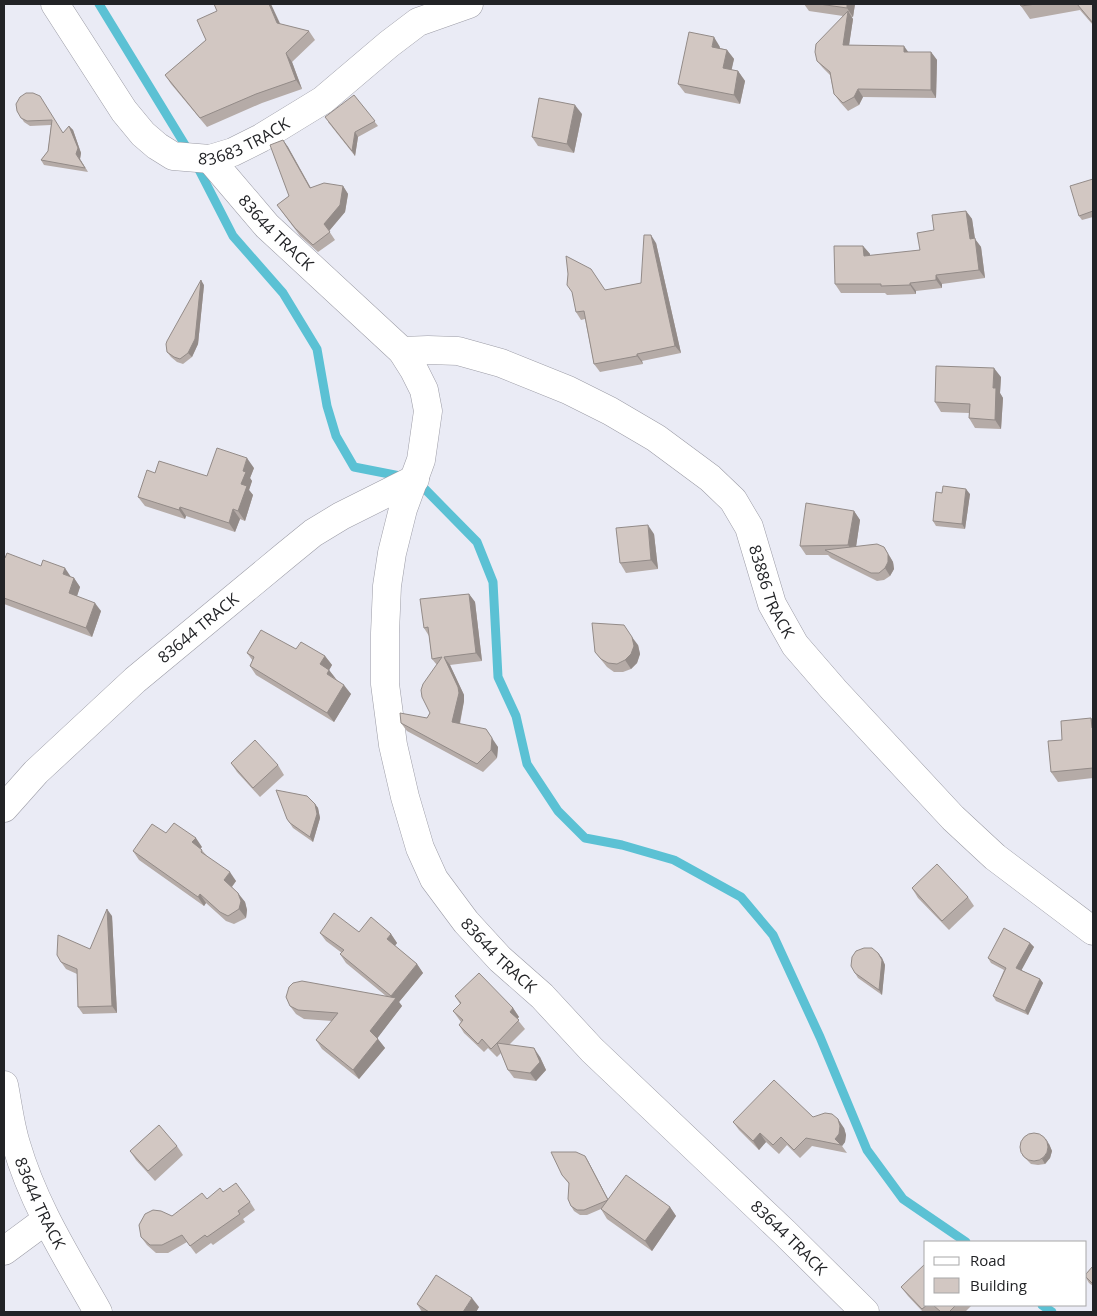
<svg xmlns="http://www.w3.org/2000/svg" width="1097" height="1316" font-family="'Open Sans',sans-serif">
  <style>
    .lines { fill: none; stroke-linecap: round; stroke-linejoin: round }
    .stream { stroke: #5bc1d4; stroke-width: 9 }
    .minor-casing { stroke: #9c9ca6; stroke-width: 29 }
    .tertiary-casing { stroke: #9c9ca6; stroke-width: 29 }
    .minor { stroke: #fff; stroke-width: 28 }
    .tertiary { stroke: #fff; stroke-width: 28 }
    .wall { fill: #b5aba7 }
    .shaded-wall { fill: #938b88 }
    .building { fill: #d2c7c2; stroke: #938b88 }
    .labels { text-anchor: middle; stroke-width: 5; stroke-linejoin: round; paint-order: stroke }
    .street-label { font-size: 16px; fill: #222326; stroke: #fff }
  </style>
  <rect width="100%" height="100%" fill="#eaebf5"/>
  <g class="lines">
    <g class="stream">
      <polyline points="99,4 193,158 233,236 283,293 317,349 327,406 336,436 354,467 405,477"/>
      <polyline points="417,481 477,542 493,582 498,677 516,716 527,764 558,811 585,838 622,845 674,860 741,897 773,935 820,1037 867,1150 903,1199 966,1242"/>
      <polyline points="1042,1305 1052,1312"/>
    </g>
    <defs>
      <g id="minor">
        <path id="s1" d="M210,159L267,226L402,351L414,370L424,390L428,411L421,460L403,509L392,553L387,586L385,633V684L393,745L405,797L420,848L434,879L466,922L500,959L542,996L592,1050L785,1233L865,1312"/>
        <path id="s2" d="M402,351L428,350L458,351L501,363L568,390L610,411L656,438L710,478L733,500L749,527L772,604L795,645L834,690L953,818L995,857L1093,931"/>
        <path id="s3" d="M4,808L36,772L135,680L286,555L313,533L341,516L415,479"/>
        <path id="s4" d="M4,1085C8,1105 10,1125 16,1144C34,1206 67,1257 98,1312"/>
        <polyline points="4,1251 46,1220"/>
      </g>
      <g id="tertiary">
        <path id="s5" d="M55,4L124,111L143,134L157,146L173,156L210,159L233,152L261,138L323,100L389,44L418,22L469,4"/>
      </g>
    </defs>
    <use href="#minor" class="minor-casing"/>
    <use href="#tertiary" class="tertiary-casing"/>
    <use href="#minor" class="minor"/>
    <use href="#tertiary" class="tertiary"/>
  </g>
  <g class="wall">
    <polygon points="804,4 855,4 853,17 851,17 853,19 849,45 908,52 931,52 937,60 936,98 863,97 859,105 848,111 840,102 834,94 830,75 823,68 817,61 843,16 809,11"/>
    <polygon points="1020,4 1093,4 1093,25 1080,10 1030,19 1021,6"/>
    <polygon points="217,11 309,31 315,40 292,62 302,89 262,103 207,127 171,84 165,75 206,40"/>
    <polygon points="720,47 720,48 727,50 734,59 731,70 738,71 745,81 740,104 685,93 678,84"/>
    <polygon points="26,93 63,133 69,126 73,130 81,153 80,159 88,172 44,165 41,160 48,151 51,125 30,126 24,122 17,111"/>
    <polygon points="354,95 378,126 358,137 355,156 328,122"/>
    <polygon points="582,114 574,153 538,146 532,137"/>
    <polygon points="283,140 288,147 311,188 343,186 348,194 345,212 329,231 335,240 318,252 300,236 277,205 289,196"/>
    <polygon points="1093,179 1093,217 1082,220 1079,216"/>
    <polygon points="966,211 972,219 975,239 981,247 985,278 942,284 942,288 916,291 916,294 887,295 885,293 841,293 835,284 863,246 870,254 870,256 920,250 934,230"/>
    <polygon points="656,243 681,353 642,361 643,364 600,372 594,364 585,319 581,320 576,312 605,290 641,283"/>
    <polygon points="204,285 198,344 192,357 183,364 177,362 171,357 167,352"/>
    <polygon points="1001,377 1000,393 1003,398 1001,429 975,428 969,418 969,413 941,412 935,402"/>
    <polygon points="254,468 250,478 252,481 249,490 253,495 245,521 240,519 235,532 186,516 185,519 145,506 138,497 155,473 207,476"/>
    <polygon points="942,493 970,494 965,529 936,526 933,521"/>
    <polygon points="854,511 860,520 856,546 889,555 893,562 894,569 890,576 884,580 877,581 831,558 828,555 806,555 800,546"/>
    <polygon points="654,534 658,569 626,573 620,563"/>
    <polygon points="4,558 74,578 80,587 77,596 101,611 92,637 4,604"/>
    <polygon points="469,594 475,602 482,661 450,665 464,695 464,701 460,724 498,747 497,758 483,772 407,731 401,723 427,718 430,713 437,665 432,659 429,636 424,628"/>
    <polygon points="638,645 640,654 637,663 631,669 623,672 614,672 607,667 595,652"/>
    <polygon points="296,649 325,656 332,665 329,670 336,679 351,694 334,722 256,675 250,666 253,661 247,653"/>
    <polygon points="1091,718 1093,721 1093,778 1058,782 1051,772 1062,740"/>
    <polygon points="231,763 278,765 284,775 260,797 237,772"/>
    <polygon points="315,804 318,808 320,818 313,842 293,828 287,819"/>
    <polygon points="166,833 202,847 200,848 207,856 236,881 232,887 245,902 247,910 246,918 234,924 226,921 206,903 204,906 139,860 133,851"/>
    <polygon points="912,888 968,897 974,906 949,930 918,898"/>
    <polygon points="112,916 117,1013 83,1014 78,1007 77,974 66,969 61,962 90,949"/>
    <polygon points="359,932 391,934 397,943 395,946 417,964 423,973 399,1002 402,1006 377,1038 385,1048 359,1079 322,1049 316,1040 332,1021 304,1019 296,1014 290,1006 386,996 346,963 340,954 342,953 326,941 320,933"/>
    <polygon points="1030,943 1034,947 1021,970 1040,979 1043,983 1028,1015 996,1001 993,996 1004,970 991,963 988,958"/>
    <polygon points="878,953 882,958 885,965 882,995 858,978 855,973"/>
    <polygon points="455,996 513,1008 519,1017 517,1019 525,1029 509,1045 540,1057 546,1070 536,1081 514,1078 508,1070 501,1053 497,1057 488,1048 484,1052 464,1033 459,1025 461,1022 453,1011 460,1004"/>
    <polygon points="813,1117 844,1128 846,1135 845,1142 842,1146 847,1153 812,1146 800,1158 787,1145 779,1154 766,1142 759,1150 739,1130 733,1122"/>
    <polygon points="1049,1144 1052,1151 1050,1158 1045,1164 1038,1165 1031,1164 1022,1155"/>
    <polygon points="177,1146 183,1155 155,1181 136,1160 130,1151"/>
    <polygon points="585,1156 588,1161 608,1199 670,1207 676,1216 652,1251 607,1219 601,1209 587,1215 580,1215 574,1211 571,1206 569,1184 562,1175"/>
    <polygon points="223,1192 250,1202 255,1210 243,1219 245,1222 213,1245 211,1243 196,1254 187,1242 168,1253 156,1253 147,1245 141,1237 172,1216 207,1199"/>
    <polygon points="1093,1266 1093,1286 1089,1283 1086,1278 1086,1274"/>
    <polygon points="901,1287 926,1305 972,1305 965,1312 938,1312 936,1311 935,1312 923,1312 908,1296"/>
    <polygon points="417,1304 479,1307 476,1312 422,1312"/>
  </g>
  <g class="shaded-wall">
    <polygon points="269,4 271,4 284,32 277,23"/>
    <polygon points="847,4 855,4 853,17 847,8"/>
    <polygon points="848,11 853,19 848,52 843,45"/>
    <polygon points="714,37 720,47 718,56 712,47"/>
    <polygon points="904,46 909,53 904,52"/>
    <polygon points="727,50 734,59 730,77 723,68"/>
    <polygon points="931,52 937,60 936,98 931,90"/>
    <polygon points="286,53 292,62 302,89 296,80"/>
    <polygon points="738,71 745,81 740,104 734,95"/>
    <polygon points="858,89 863,97 859,105 854,97"/>
    <polygon points="575,105 582,114 574,153 567,144"/>
    <polygon points="69,126 73,130 81,153 80,159 88,172 76,154"/>
    <polygon points="355,132 358,137 355,156 352,151"/>
    <polygon points="283,140 288,147 315,196 310,188"/>
    <polygon points="343,186 348,194 345,212 329,231 324,224"/>
    <polygon points="966,211 972,219 975,239 981,247 985,278 979,270 970,239"/>
    <polygon points="651,235 656,243 681,353 675,346"/>
    <polygon points="863,246 870,254 870,265 864,256"/>
    <polygon points="936,275 942,284 942,288 936,280"/>
    <polygon points="201,280 204,285 198,344 192,357 188,353"/>
    <polygon points="910,283 916,291 916,294 910,285"/>
    <polygon points="637,354 642,361 643,364 637,356"/>
    <polygon points="994,368 1001,377 1000,393 1003,398 1001,429 995,420 993,388"/>
    <polygon points="247,458 254,468 250,478 252,481 249,490 253,495 245,521 238,511 243,471"/>
    <polygon points="966,489 970,494 965,529 962,524"/>
    <polygon points="180,507 186,516 185,519 179,510"/>
    <polygon points="233,509 240,519 235,532 229,523"/>
    <polygon points="854,511 860,520 855,554 848,545"/>
    <polygon points="648,525 654,534 658,569 651,560"/>
    <polygon points="884,547 893,562 894,569 890,576 885,568"/>
    <polygon points="65,568 71,577 63,574"/>
    <polygon points="74,578 80,587 75,602 69,593"/>
    <polygon points="469,594 475,602 482,661 476,653"/>
    <polygon points="95,603 101,611 92,637 86,628"/>
    <polygon points="632,637 638,645 640,654 637,663 631,669 625,660"/>
    <polygon points="325,656 332,665 327,674 320,664"/>
    <polygon points="444,657 450,665 464,695 464,701 458,731 452,722"/>
    <polygon points="329,670 336,679 327,674"/>
    <polygon points="344,685 351,694 334,722 327,713"/>
    <polygon points="1091,718 1093,721 1093,730 1092,728"/>
    <polygon points="486,729 498,747 497,758 491,750"/>
    <polygon points="315,804 318,808 320,818 313,842 310,837"/>
    <polygon points="196,838 202,847 198,851 192,842"/>
    <polygon points="230,872 236,881 230,889 224,880"/>
    <polygon points="238,893 245,902 247,910 246,918 239,909"/>
    <polygon points="200,894 206,903 204,906 198,897"/>
    <polygon points="107,909 112,916 117,1013 112,1006"/>
    <polygon points="391,934 397,943 393,948 387,939"/>
    <polygon points="1030,943 1034,947 1020,973 1016,968"/>
    <polygon points="878,953 882,958 885,965 882,995 879,990"/>
    <polygon points="417,964 423,973 399,1002 402,1006 376,1040 370,1031 391,996"/>
    <polygon points="1040,979 1043,983 1028,1015 1025,1011"/>
    <polygon points="513,1008 519,1017 516,1020 510,1012"/>
    <polygon points="378,1039 385,1048 359,1079 353,1070"/>
    <polygon points="534,1048 540,1057 546,1070 536,1081 530,1073"/>
    <polygon points="838,1119 844,1128 846,1135 845,1142 842,1146 835,1139"/>
    <polygon points="760,1133 766,1142 759,1150 753,1141"/>
    <polygon points="1046,1139 1049,1144 1052,1151 1050,1158 1045,1164 1042,1159"/>
    <polygon points="585,1156 588,1161 611,1205 608,1200"/>
    <polygon points="670,1207 676,1216 652,1251 645,1241"/>
    <polygon points="472,1298 479,1307 476,1312 463,1312"/>
  </g>
  <g class="building">
    <polygon points="214,4 269,4 277,23 309,31 286,53 296,80 256,94 200,118 165,75 206,40 197,20 217,11"/>
    <polygon points="819,4 847,4 847,8"/>
    <polygon points="1020,4 1036,4 1021,6"/>
    <polygon points="1077,4 1093,4 1093,23"/>
    <polygon points="848,11 843,45 904,46 904,52 931,52 931,90 858,89 854,97 843,103 834,94 830,72 817,61 815,52 816,44"/>
    <polygon points="689,32 714,37 712,47 727,50 723,68 738,71 734,95 678,84"/>
    <polygon points="26,93 33,93 40,96 63,133 69,126 78,148 76,154 85,168 41,160 48,151 52,120 27,121 21,118 17,111 16,104 20,97"/>
    <polygon points="354,95 375,121 355,132 352,151 325,117"/>
    <polygon points="539,98 575,105 567,144 532,137"/>
    <polygon points="283,140 310,188 324,183 343,186 340,205 324,224 330,232 313,245 295,228 277,205 289,196 270,145"/>
    <polygon points="1093,179 1093,211 1079,216 1070,186"/>
    <polygon points="966,211 970,239 975,238 979,270 936,275 936,280 910,283 910,285 881,286 881,284 835,284 834,246 863,246 864,256 920,250 917,233 934,230 932,215"/>
    <polygon points="644,235 651,235 675,346 637,354 637,356 594,364 584,311 576,312 572,292 567,285 568,274 566,256 591,269 605,290 641,283"/>
    <polygon points="201,280 195,339 188,353 180,359 174,357 167,352 166,344 167,341"/>
    <polygon points="936,366 994,368 993,388 996,388 995,420 969,418 970,404 935,402"/>
    <polygon points="217,448 247,458 243,471 246,472 241,484 247,486 238,511 233,509 229,523 180,507 179,510 138,497 147,470 155,473 159,461 207,476"/>
    <polygon points="943,486 966,489 962,524 933,521 936,492 942,493"/>
    <polygon points="806,503 854,511 848,545 800,546"/>
    <polygon points="648,525 651,560 620,563 616,528"/>
    <polygon points="877,544 884,547 888,554 888,562 885,568 879,573 871,573 825,550"/>
    <polygon points="7,553 41,566 43,560 65,568 63,574 74,578 69,593 95,603 86,628 4,598 4,558 5,558"/>
    <polygon points="469,594 476,653 444,657 458,687 459,693 452,722 486,729 492,738 491,750 477,764 401,723 400,713 427,718 430,713 422,697 421,690 423,684 442,657 432,659 428,627 424,628 420,599"/>
    <polygon points="592,623 624,625 632,637 634,646 631,654 625,660 617,664 608,663 601,659 595,652"/>
    <polygon points="261,630 296,649 301,642 325,656 320,664 329,670 327,674 344,685 327,713 250,666 254,657 247,653"/>
    <polygon points="1091,718 1092,728 1093,728 1093,768 1051,772 1048,741 1062,740 1061,721"/>
    <polygon points="255,740 278,765 253,788 231,763"/>
    <polygon points="276,790 307,796 315,804 317,814 310,837 290,823 287,819"/>
    <polygon points="174,823 196,838 192,842 202,850 201,852 230,872 224,880 238,893 241,901 239,909 228,916 220,912 200,894 198,897 133,851 152,824 166,833"/>
    <polygon points="937,864 968,897 942,921 912,888"/>
    <polygon points="107,909 112,1006 78,1007 77,969 61,962 57,955 58,935 90,949"/>
    <polygon points="334,913 359,932 371,917 391,934 387,939 417,964 391,996 340,954 344,950 320,933"/>
    <polygon points="1004,928 1030,943 1016,968 1040,979 1025,1011 993,996 1006,968 988,958"/>
    <polygon points="864,948 872,948 878,953 882,960 879,990 855,973 851,966 852,957 856,951"/>
    <polygon points="479,973 513,1008 510,1012 519,1020 497,1043 534,1048 540,1062 530,1073 508,1070 497,1043 491,1049 482,1039 478,1044 459,1025 463,1020 453,1011 461,1003 455,996"/>
    <polygon points="302,981 396,998 370,1031 378,1039 353,1070 316,1040 338,1013 298,1010 290,1006 286,997 289,987 293,983"/>
    <polygon points="774,1080 813,1117 825,1113 832,1114 838,1119 840,1126 839,1134 835,1139 841,1145 806,1138 794,1150 781,1137 773,1145 760,1133 753,1141 733,1122"/>
    <polygon points="159,1125 177,1146 148,1171 130,1151"/>
    <circle cx="1034" cy="1147" r="14"/>
    <polygon points="551,1152 576,1152 585,1156 608,1200 584,1210 577,1210 571,1206 568,1199 569,1183 562,1175"/>
    <polygon points="626,1175 670,1207 645,1241 601,1209"/>
    <polygon points="236,1183 250,1202 238,1211 240,1214 207,1237 205,1235 190,1246 182,1235 162,1245 150,1245 141,1237 139,1225 145,1214 153,1210 161,1211 172,1216 202,1193 207,1199 220,1188 223,1192"/>
    <polygon points="926,1263 926,1305 927,1305 922,1309 901,1287"/>
    <polygon points="1093,1266 1093,1284 1086,1277 1086,1274"/>
    <polygon points="436,1275 472,1298 463,1312 429,1312 417,1304"/>
    <polygon points="933,1305 956,1305 949,1312 941,1312"/>
  </g>
  <g class="labels">
    <g class="street-label">
      <text dy="6" stroke="none"><textPath href="#s5" startOffset="269">83683 TRACK</textPath></text>
      <text dy="6" stroke="none"><textPath href="#s1" startOffset="99">83644 TRACK</textPath></text>
      <text dy="6" stroke="none"><textPath href="#s2" startOffset="472">83886 TRACK</textPath></text>
      <text dy="6" stroke="none"><textPath href="#s3" startOffset="265">83644 TRACK</textPath></text>
      <text dy="6" stroke="none"><textPath href="#s1" startOffset="919">83644 TRACK</textPath></text>
      <text dy="6" stroke="none"><textPath href="#s4" startOffset="124">83644 TRACK</textPath></text>
      <text dy="6" stroke="none"><textPath href="#s1" startOffset="1324">83644 TRACK</textPath></text>
    </g>
  </g>
  <rect width="1097" height="1316" fill="none" stroke="#222326" stroke-width="10"/>
  <rect x="924" y="1241" width="162" height="65" fill="#ffffff" stroke="#a7a7a8"/>
  <rect x="934" y="1257" width="25" height="8" fill="#ffffff" stroke="#a7a7a8"/>
  <text x="970" y="1266" font-size="15" fill="#222326">Road</text>
  <rect x="934" y="1278" width="25" height="15" fill="#d2c7c2" stroke="#a7a7a8"/>
  <text x="970" y="1291" font-size="15" fill="#222326">Building</text>
</svg>
